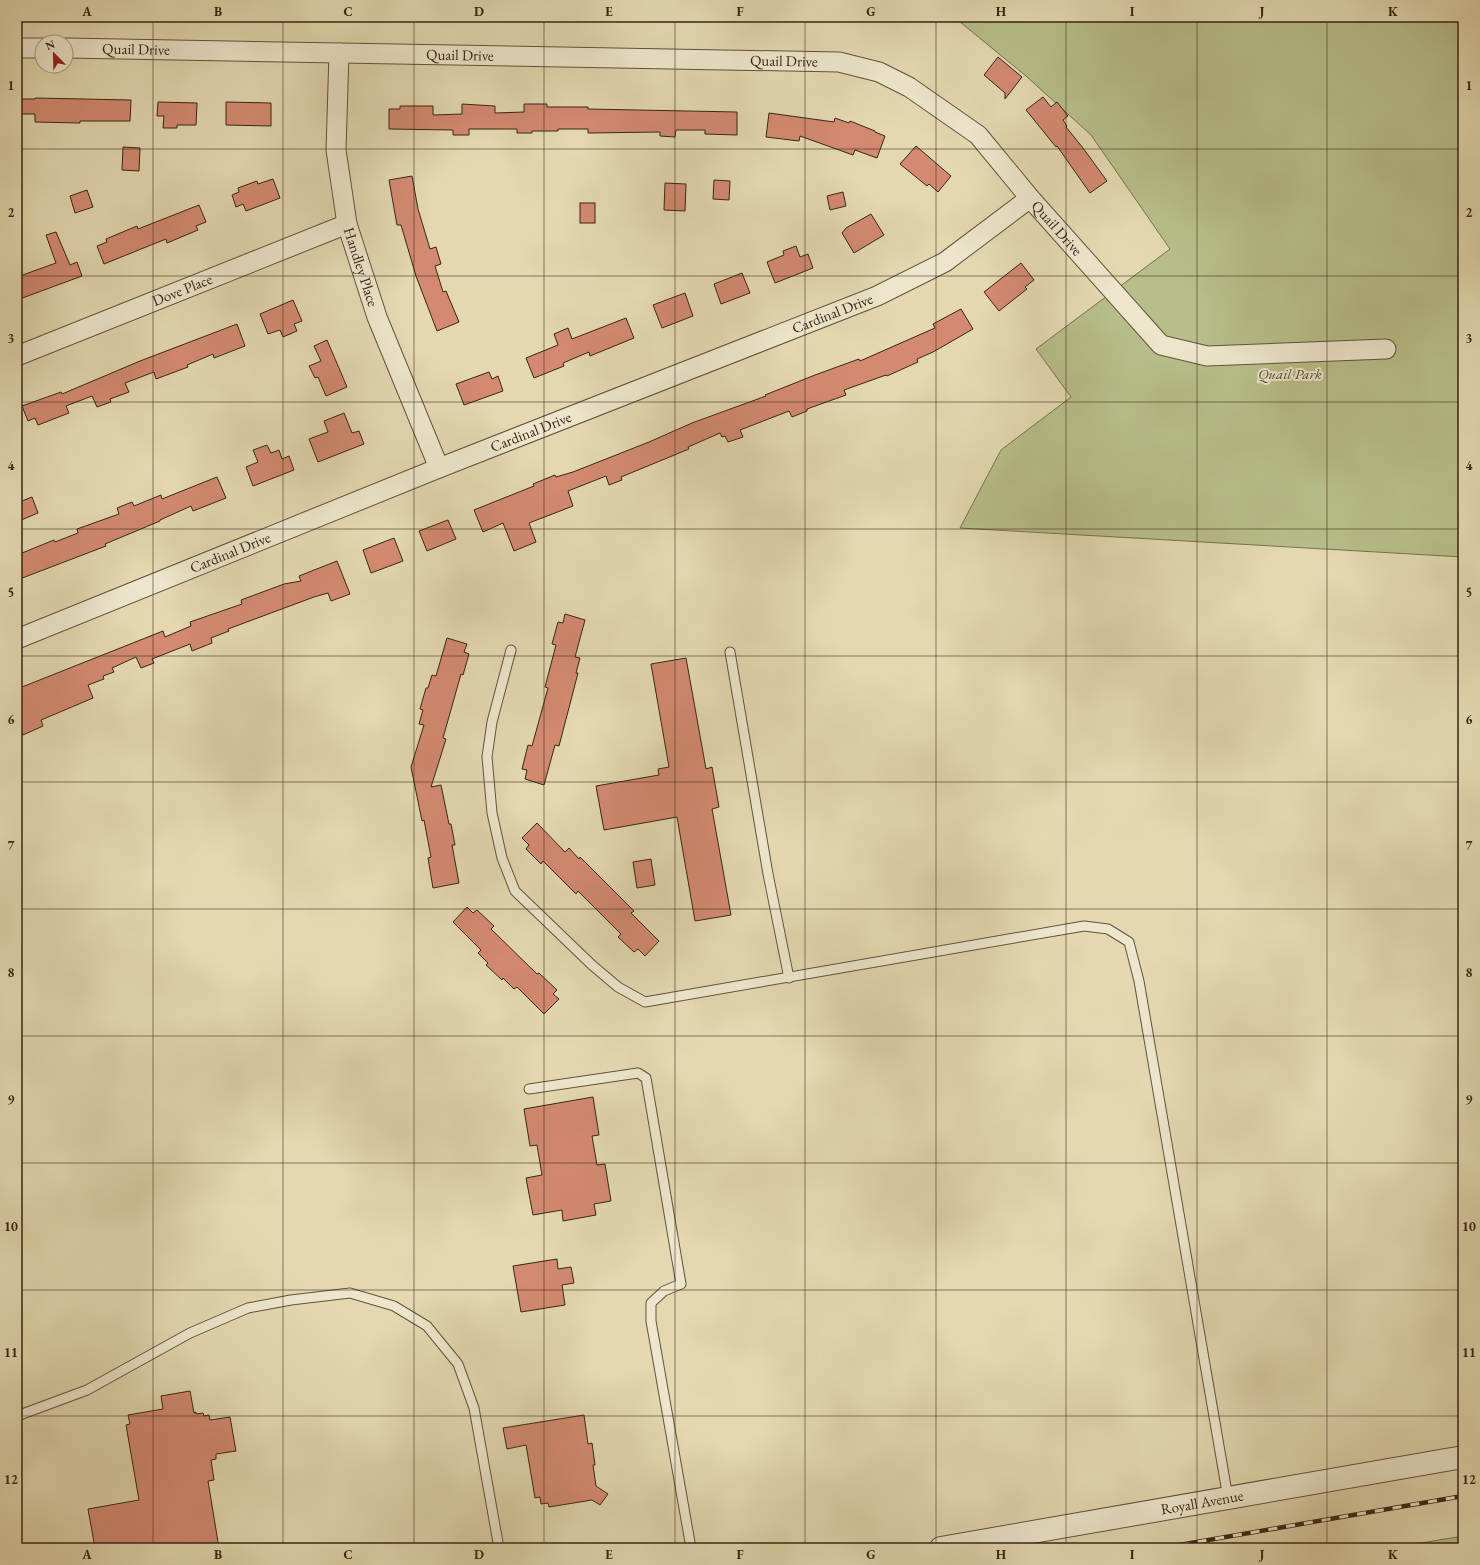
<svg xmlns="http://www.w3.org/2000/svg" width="1480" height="1565" font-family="'EB Garamond',serif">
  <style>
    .green { fill: #b7be89; stroke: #77724f }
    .building { fill: #d38a71; stroke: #372515 }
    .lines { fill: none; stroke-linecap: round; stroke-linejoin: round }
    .service-casing { stroke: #62523c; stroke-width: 11 }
    .minor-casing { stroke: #62523c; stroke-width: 21 }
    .tertiary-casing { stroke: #62523c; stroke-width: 24 }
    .service { stroke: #ede6cc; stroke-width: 9 }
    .minor { stroke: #ede6cc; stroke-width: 19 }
    .tertiary { stroke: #ede6cc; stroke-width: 22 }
    .rail-casing { stroke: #372515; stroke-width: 4.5 }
    .rail { stroke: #ede6cc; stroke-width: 3; stroke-dasharray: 9; stroke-linecap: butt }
    .grid { fill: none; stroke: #372515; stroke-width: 1; stroke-opacity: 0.55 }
    .labels { text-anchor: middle; stroke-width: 4; stroke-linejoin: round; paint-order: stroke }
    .street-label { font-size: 15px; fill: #372515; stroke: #ede6cc }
    .park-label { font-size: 15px; font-style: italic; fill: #574b32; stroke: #ede6cc }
    .neatline { fill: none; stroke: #372515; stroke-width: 1.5 }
    .grid-label { font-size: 13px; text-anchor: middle; font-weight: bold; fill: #372515 }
  </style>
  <rect width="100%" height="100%" fill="#e3d8b0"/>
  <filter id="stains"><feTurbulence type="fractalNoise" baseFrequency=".005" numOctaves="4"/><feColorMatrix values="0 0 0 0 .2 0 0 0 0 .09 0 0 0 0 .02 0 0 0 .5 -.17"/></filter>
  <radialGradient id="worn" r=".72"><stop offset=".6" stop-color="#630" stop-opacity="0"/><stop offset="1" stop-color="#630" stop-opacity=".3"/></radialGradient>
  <g class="green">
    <polygon points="954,17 1463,17 1463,557 960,528 1001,450 1071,397 1036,349 1170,249 1091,135 1026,76"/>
    <polygon points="1463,1536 1463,1548 1391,1548"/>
  </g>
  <g class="building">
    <polygon points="998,57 1022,77 1005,99 1005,93 984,75"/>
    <polygon points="1043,97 1051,107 1057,102 1068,116 1063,120 1067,126 1066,127 1083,148 1107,181 1090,193 1057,146 1056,147 1026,110"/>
    <polygon points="35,98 131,100 130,121 80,121 80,123 35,122 35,114 17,114 17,99 35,99"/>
    <polygon points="158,102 197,103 196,125 177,125 177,128 163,128 164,116 157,116"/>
    <polygon points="226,102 271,103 271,126 226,125"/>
    <polygon points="462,104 495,106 495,113 524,112 524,104 547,104 547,107 588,107 588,109 737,112 737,135 705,134 705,130 676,130 675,137 660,136 660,132 588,133 588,129 558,129 558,131 532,131 532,133 517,133 517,129 469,129 469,135 453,135 453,130 389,129 389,109 400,109 400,106 433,106 433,115 462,114"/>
    <polygon points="769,113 834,122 835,118 849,123 850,121 875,131 875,132 885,136 877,158 855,150 853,155 800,136 799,141 766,137"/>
    <polygon points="916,146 951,176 938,192 929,184 927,186 900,164"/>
    <polygon points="123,147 140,148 139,171 122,170"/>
    <polygon points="412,176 418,209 430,249 436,247 441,264 435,266 443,292 446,291 459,322 437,331 416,276 401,225 397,225 389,180"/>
    <polygon points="273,179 280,198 246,211 243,204 236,207 232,195 239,192 238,188 257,181 258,184"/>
    <polygon points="714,180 730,181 729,200 713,199"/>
    <polygon points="665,183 686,184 685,211 664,210"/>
    <polygon points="87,190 93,207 75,213 70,196"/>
    <polygon points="843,192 846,206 830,210 827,196"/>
    <rect x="580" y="203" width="15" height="20"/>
    <polygon points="199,205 206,222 196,226 198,230 167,243 166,239 104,264 97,246 107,242 106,239 137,226 138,229"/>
    <polygon points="871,214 884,235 854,253 842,233 846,228"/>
    <polygon points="56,232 70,265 77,262 82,276 17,300 17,277 56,263 46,235"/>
    <polygon points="796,246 800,257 808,254 813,268 775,283 767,262 784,255 783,251"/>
    <polygon points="1021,263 1034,280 1025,287 1027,289 999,311 984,292"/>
    <polygon points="742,273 750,293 721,304 714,284"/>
    <polygon points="685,293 693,316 662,328 653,305"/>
    <polygon points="293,300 302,321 294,324 297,331 283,337 280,330 268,334 260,314"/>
    <polygon points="961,309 973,329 933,352 917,359 918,362 887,376 886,375 844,390 846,395 807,409 807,411 792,417 789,411 740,430 743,437 728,442 725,436 722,437 720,433 688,447 689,449 621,477 622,480 609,485 606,476 568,491 573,506 529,523 536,542 514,551 503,523 483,532 474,510 534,486 533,484 555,475 556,477 573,472 649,442 692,423 766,396 765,395 815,375 859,359 860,361 935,328 933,324"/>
    <polygon points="626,318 634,338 590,356 589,352 563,363 564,366 534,378 526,358 558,345 554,334 568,328 572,339"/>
    <polygon points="237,324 245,346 214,358 213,354 187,365 188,367 156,379 154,372 125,383 129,392 110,399 111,402 97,407 92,396 66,406 69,413 38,425 35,418 28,421 22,406 61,392 62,394 140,361"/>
    <polygon points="327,340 347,387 326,396 318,377 315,378 309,366 321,361 314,346"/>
    <polygon points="489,372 492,379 498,376 503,391 464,405 456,384"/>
    <polygon points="344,413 352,433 359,431 364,444 318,462 309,439 328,432 324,421"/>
    <polygon points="267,445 271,453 279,450 282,459 289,456 294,470 253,486 246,467 258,462 253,450"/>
    <polygon points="217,477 226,498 193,511 191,506 160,520 160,521 105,544 106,546 17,580 17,555 54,540 55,542 78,533 77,529 119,514 117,508 132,502 134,506 161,495 162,499"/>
    <polygon points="32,497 38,513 21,520 17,510 17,503"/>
    <polygon points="448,520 456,539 427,551 419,531"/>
    <polygon points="394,538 403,561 371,573 363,550"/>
    <polygon points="337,561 350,594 331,601 328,593 314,597 228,629 229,631 211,638 212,643 192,651 190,644 152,659 154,663 141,668 136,657 112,668 114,672 103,676 104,679 88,685 93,698 41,720 43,726 23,735 20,727 17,729 17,689 163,631 165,637 191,626 190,622 242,604 241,600 284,584 301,581 299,576"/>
    <polygon points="565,614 585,620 575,657 580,658 576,673 578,673 559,746 555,745 544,785 525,779 527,770 522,769 528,745 532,746 548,688 545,687 556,645 552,644 558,622 563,623"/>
    <polygon points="447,638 467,644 464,652 469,654 463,675 461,674 443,738 446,739 431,787 441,785 449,824 451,824 455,845 452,845 459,883 433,888 428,858 431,857 424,820 422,821 411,767 424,725 419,724 423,710 420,709 426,688 428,688 432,675 436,676"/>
    <polygon points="686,658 706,769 712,767 719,807 712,809 731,915 695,921 677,817 604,830 596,786 659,775 658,769 669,767 651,664"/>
    <polygon points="537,823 565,852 569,848 579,859 580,857 634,911 631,913 659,941 645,956 638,949 634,952 618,937 621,934 578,891 576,894 543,861 541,864 526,849 529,845 522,838"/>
    <polygon points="651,859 655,885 637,888 633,862"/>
    <polygon points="467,907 473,913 477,910 494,926 491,929 537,974 539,973 557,990 553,994 559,999 544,1014 517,987 514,989 503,978 502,980 486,965 488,963 478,953 481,950 453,922"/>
    <polygon points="593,1097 599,1135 592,1136 597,1165 605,1164 611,1201 594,1204 596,1215 563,1221 562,1210 533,1215 526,1178 542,1175 537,1145 530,1146 524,1109"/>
    <polygon points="557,1259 558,1269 571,1267 574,1283 562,1285 565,1305 521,1312 513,1266"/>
    <polygon points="190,1391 194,1413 196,1412 196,1414 203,1413 204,1416 209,1415 210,1420 230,1417 236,1451 216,1454 216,1459 211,1460 214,1480 208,1481 219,1548 95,1548 88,1509 139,1500 126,1425 130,1424 128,1415 163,1409 161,1396"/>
    <polygon points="584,1415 588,1444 592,1443 595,1465 593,1465 596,1486 608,1494 600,1505 592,1500 549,1507 548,1503 541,1504 540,1497 535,1498 526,1445 507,1449 503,1428"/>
  </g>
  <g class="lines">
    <defs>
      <g id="service">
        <polyline points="511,650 492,722 487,757 492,813 502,858 515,891 592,965 618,987 645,1002 1084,926 1108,929 1129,942 1139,981 1228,1498"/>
        <polyline points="730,652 768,874 789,978"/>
        <polyline points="529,1089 638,1073 646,1078 681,1284 664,1291 651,1303 651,1321 691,1548"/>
        <polyline points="17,1416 87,1390 190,1333 248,1308 291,1300 350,1293 394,1306 427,1326 458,1364 474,1408 499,1548"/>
      </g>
      <g id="minor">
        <polyline points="17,48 42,48"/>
        <path id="s1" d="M66,48L839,62L879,72L909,87L978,135L1030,198L1161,345L1207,356L1386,349"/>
        <path id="s2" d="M339,53L336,150L347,224L377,317L439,468"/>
        <path id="s3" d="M17,356L347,224"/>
        <path id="s4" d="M17,639L439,468L877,296L945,262L1030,198"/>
      </g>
      <g id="tertiary">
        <path id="s5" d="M941,1548L1463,1457"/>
      </g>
    </defs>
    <use href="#service" class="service-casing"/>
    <use href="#minor" class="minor-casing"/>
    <use href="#tertiary" class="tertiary-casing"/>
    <use href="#service" class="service"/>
    <use href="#minor" class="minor"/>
    <use href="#tertiary" class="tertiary"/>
    <defs>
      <polyline id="rail" points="1162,1548 1463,1496"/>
    </defs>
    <use href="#rail" class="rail-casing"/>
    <use href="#rail" class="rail"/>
  </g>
  <path class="grid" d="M153,17V1548M283,17V1548M414,17V1548M544,17V1548M675,17V1548M805,17V1548M936,17V1548M1066,17V1548M1197,17V1548M1327,17V1548M17,149H1463M17,276H1463M17,402H1463M17,529H1463M17,656H1463M17,782H1463M17,909H1463M17,1036H1463M17,1163H1463M17,1290H1463M17,1416H1463"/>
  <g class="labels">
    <g class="street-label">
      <text dy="5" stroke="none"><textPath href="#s1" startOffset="70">Quail Drive</textPath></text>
      <text dy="5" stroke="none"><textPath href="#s1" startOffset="394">Quail Drive</textPath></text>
      <text dy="5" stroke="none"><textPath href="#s1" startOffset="718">Quail Drive</textPath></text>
      <text dy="5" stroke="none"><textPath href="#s1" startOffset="1054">Quail Drive</textPath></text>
      <text dy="5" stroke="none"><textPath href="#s2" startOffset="217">Handley Place</textPath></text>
      <text dy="5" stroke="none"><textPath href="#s3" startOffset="178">Dove Place</textPath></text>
      <text dy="5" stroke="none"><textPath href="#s4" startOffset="878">Cardinal Drive</textPath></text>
      <text dy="5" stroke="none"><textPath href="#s4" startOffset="554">Cardinal Drive</textPath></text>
      <text dy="5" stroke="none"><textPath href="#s4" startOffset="230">Cardinal Drive</textPath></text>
      <text dy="5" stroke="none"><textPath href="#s5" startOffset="265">Royall Avenue</textPath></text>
    </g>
    <g class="park-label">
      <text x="1290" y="379">Quail Park</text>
    </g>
  </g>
  <rect width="1480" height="1565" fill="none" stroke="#e3d8b0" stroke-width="44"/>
  <g transform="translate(54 54) rotate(337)"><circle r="19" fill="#ede6cc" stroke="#a49983"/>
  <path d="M0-3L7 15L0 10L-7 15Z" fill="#8f2418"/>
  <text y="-6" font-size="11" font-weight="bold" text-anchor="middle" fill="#372515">N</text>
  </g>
  <rect x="22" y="22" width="1436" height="1521" class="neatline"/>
  <g class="grid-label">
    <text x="87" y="16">A</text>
    <text x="218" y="16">B</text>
    <text x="348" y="16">C</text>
    <text x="479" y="16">D</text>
    <text x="609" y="16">E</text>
    <text x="740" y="16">F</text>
    <text x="871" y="16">G</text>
    <text x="1001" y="16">H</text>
    <text x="1132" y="16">I</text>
    <text x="1262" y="16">J</text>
    <text x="1393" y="16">K</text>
    <text x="11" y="90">1</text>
    <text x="1469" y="90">1</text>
    <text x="11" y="217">2</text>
    <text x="1469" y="217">2</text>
    <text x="11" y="343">3</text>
    <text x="1469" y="343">3</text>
    <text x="11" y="470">4</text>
    <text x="1469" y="470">4</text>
    <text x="11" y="597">5</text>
    <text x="1469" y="597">5</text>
    <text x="11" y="724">6</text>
    <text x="1469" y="724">6</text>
    <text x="11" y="850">7</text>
    <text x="1469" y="850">7</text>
    <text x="11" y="977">8</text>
    <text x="1469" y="977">8</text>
    <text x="11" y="1104">9</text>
    <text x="1469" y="1104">9</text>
    <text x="11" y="1231">10</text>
    <text x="1469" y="1231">10</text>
    <text x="11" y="1357">11</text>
    <text x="1469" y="1357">11</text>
    <text x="11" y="1484">12</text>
    <text x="1469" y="1484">12</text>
    <text x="87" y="1559">A</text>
    <text x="218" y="1559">B</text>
    <text x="348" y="1559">C</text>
    <text x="479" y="1559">D</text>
    <text x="609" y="1559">E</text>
    <text x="740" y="1559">F</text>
    <text x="871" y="1559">G</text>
    <text x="1001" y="1559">H</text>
    <text x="1132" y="1559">I</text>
    <text x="1262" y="1559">J</text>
    <text x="1393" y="1559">K</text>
  </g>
  <rect width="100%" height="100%" filter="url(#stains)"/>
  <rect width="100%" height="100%" fill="url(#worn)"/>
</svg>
